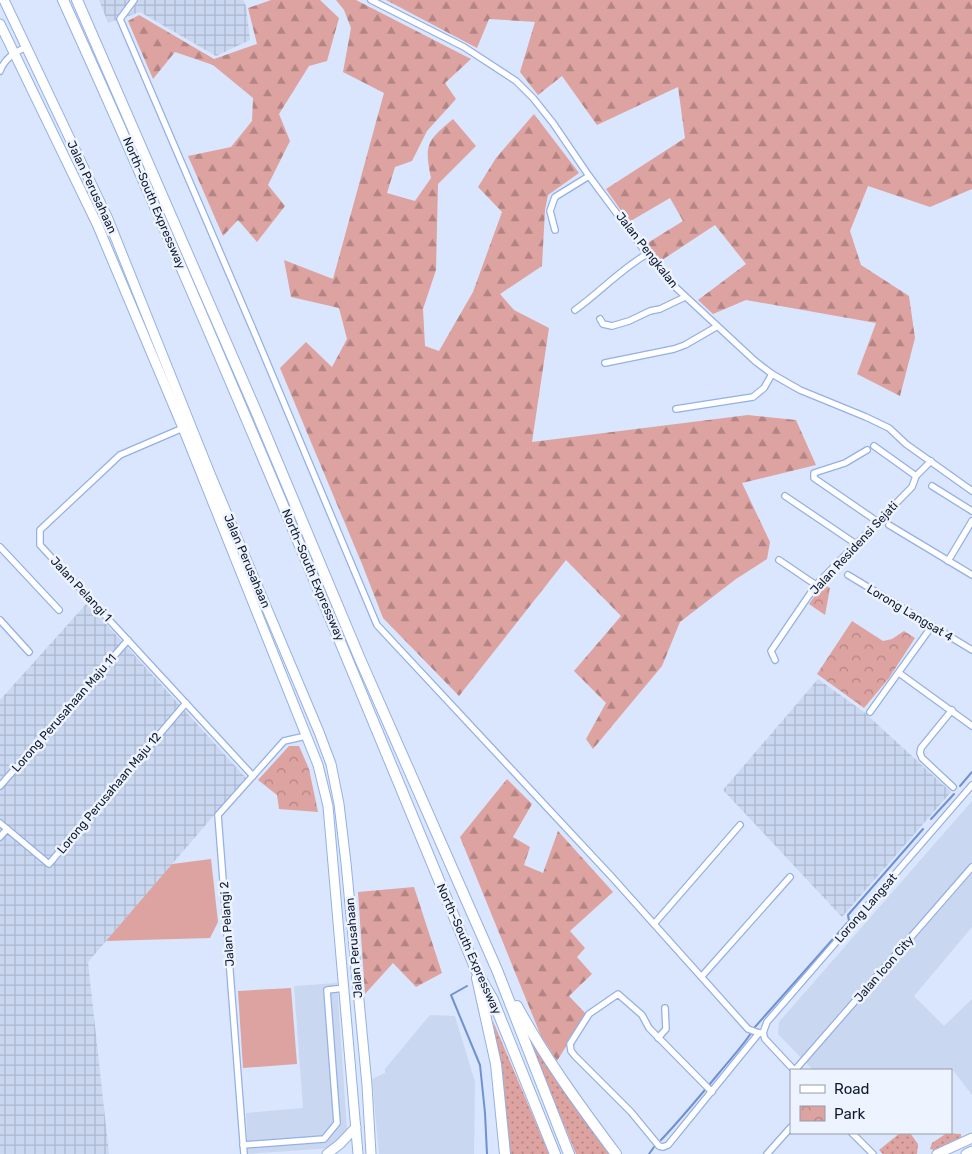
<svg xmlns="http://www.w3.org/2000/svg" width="972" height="1154" font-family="Rubik,sans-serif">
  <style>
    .built { fill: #cad7f0 }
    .industrial { fill: url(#industrial-grid) }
    .grass { fill: url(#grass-dots) }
    .forest { fill: url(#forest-firs) }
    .park { fill: url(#park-crowns) }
    .pitch { fill: #dda3a0 }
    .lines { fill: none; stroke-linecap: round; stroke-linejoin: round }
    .stream { stroke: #6f90d1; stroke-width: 2 }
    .minor-casing { stroke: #94b0e5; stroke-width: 8 }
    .primary-casing { stroke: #94b0e5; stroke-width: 11 }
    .motorway-casing { stroke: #94b0e5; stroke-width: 12 }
    .minor { stroke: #fff; stroke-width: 5.5 }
    .primary { stroke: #fff; stroke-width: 9 }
    .motorway { stroke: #fff; stroke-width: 10 }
    .labels { text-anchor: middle; stroke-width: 5; stroke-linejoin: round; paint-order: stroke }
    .street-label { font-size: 12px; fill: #111b2e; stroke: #edf3ff }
  </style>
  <defs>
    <pattern id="industrial-grid" width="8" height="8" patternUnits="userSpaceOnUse" patternTransform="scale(1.25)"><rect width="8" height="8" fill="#cad7f0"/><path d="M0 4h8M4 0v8" fill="none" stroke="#acb8ce"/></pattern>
    <pattern id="grass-dots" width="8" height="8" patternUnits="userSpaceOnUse" patternTransform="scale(1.25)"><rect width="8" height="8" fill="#dda3a0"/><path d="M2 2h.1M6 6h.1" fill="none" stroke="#b28483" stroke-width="1.8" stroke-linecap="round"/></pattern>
    <pattern id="forest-firs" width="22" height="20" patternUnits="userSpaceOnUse" patternTransform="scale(1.25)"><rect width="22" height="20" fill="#dda3a0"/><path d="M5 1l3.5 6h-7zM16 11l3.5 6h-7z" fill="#b28483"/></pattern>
    <pattern id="park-crowns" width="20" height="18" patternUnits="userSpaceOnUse" patternTransform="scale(1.25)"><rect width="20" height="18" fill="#dda3a0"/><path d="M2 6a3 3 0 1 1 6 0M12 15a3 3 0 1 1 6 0" fill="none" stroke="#b28483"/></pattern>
  </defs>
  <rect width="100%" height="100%" fill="#dae6fd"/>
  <g class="built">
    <polygon points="972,801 972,927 914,996 944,1026 972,999 972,1095 953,1070 951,1072 951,1070 813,1070 778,1034 779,1022"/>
    <polygon points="337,983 347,1129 331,1148 248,1154 246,1113 303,1108 294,986"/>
    <polygon points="430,1015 455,1016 475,1082 474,1154 379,1154 372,1079 385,1073 385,1069"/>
  </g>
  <g class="industrial">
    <polygon points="99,0 243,0 246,6 250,40 216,56 140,12 108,23"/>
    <polygon points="87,603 246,778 88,962 109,1154 0,1154 0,700"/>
    <polygon points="818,679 864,712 951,792 842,917 723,790"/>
  </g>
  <g class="grass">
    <polygon points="520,1018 561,1087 609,1154 576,1154"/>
    <polygon points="493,1021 549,1154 507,1154 502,1075"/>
    <polygon points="900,1133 910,1133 918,1144 917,1154 883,1154 879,1150"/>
    <polygon points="947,1133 961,1134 961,1137 934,1150 930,1149 932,1143"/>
  </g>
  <g class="forest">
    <polygon points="271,0 320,0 339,18 327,61 309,66 279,114 290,141 268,185 285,206 257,242 238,220 223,236 188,156 231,147 252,121 253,98 213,65 175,52 153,79 128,21 139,15 214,59 257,44 248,8"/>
    <path d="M336,0H356L471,59L445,83L456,99L427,131L412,161L395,167L387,193L415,201L431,178C424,144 427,141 453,119L476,146L438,184L436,270L423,309L425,346L439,351L473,292L502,212L478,187L496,158L534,114L579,173L548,195L545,210L542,266L500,294L514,310L549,328L532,442L748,415L796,420L816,465L742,483L770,542L767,559L736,579L680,622L662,666L593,749L586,739L606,703L574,671L621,616L566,560L459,696L383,618L362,564L280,368L306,342L332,367L347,339L339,308L291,297L284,260L333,279L384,93L343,72L351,28L344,10Z"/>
    <polygon points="386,0 972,0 972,189 930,207 868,186 850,231 861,265 909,296 915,338 900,396 857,374 876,323 746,300 713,314 698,300 746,264 715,225 659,262 646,244 683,221 670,198 629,222 606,189 685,138 678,87 597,125 562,76 538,95 520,72 535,22 489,19 477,48"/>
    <polygon points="507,779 532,804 513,837 530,847 524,865 543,873 558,831 613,892 570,931 585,948 577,957 592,974 569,996 586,1014 557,1061 541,1036 460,837"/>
    <polygon points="414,887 442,973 416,987 393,963 365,994 358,892"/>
  </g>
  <g class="park">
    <polygon points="823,584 830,588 825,615 809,604"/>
    <polygon points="852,621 883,641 892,639 904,631 915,638 889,678 864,708 817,674"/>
    <polygon points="289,746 299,746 309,769 318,812 279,809 277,795 258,780"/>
  </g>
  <g class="pitch">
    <polygon points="211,859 218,922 210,938 106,941 172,864"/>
    <polygon points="291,988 297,1064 243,1068 238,991"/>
  </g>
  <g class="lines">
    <g class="stream">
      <polyline points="960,786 972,772"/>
      <polyline points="931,819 954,794"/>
      <polyline points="467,986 451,995 480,1065 485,1113 487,1154"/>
      <path d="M661,1140C681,1119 700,1096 719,1073C731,1058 745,1044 755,1027L849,921L848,915L923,829"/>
      <polyline points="649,1154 654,1147"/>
    </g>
    <defs>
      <g id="minor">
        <polyline points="134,0 120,19 258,341 377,625 611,876 748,1029 759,1033 763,1033"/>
        <polyline points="371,0 464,47 516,81 533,98 553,123 589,176 647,254 671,283 755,361 772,374 800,390 866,417 889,428 906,444 972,491"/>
        <path d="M0,71C5,58 14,53 26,47"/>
        <polyline points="555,230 550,211 555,197 589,176"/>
        <path d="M575,310C600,292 621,269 647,254"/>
        <polyline points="600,319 603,324 612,326 629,321 650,311 660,309 685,297"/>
        <polyline points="605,363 674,349 685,345 716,327"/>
        <polyline points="676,409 753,397 764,388 772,374"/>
        <polyline points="183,428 120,455 40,530 40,545 253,776"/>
        <polyline points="874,446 916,476"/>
        <polyline points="867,450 845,463 814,473 814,478 878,522"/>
        <polyline points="932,486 972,511"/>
        <polyline points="785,496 856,544"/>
        <polyline points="889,525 972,575"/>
        <polyline points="0,547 59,610"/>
        <polyline points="779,560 816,585"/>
        <polyline points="948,561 972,521"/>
        <polyline points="848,575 972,650"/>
        <polyline points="0,620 29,652"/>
        <polyline points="775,660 771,651 816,585 912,487 916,476 931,461"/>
        <polyline points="899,673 972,726"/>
        <polyline points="952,710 921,748 920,753 922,758 953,787"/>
        <polyline points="870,712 932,626"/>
        <polyline points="0,786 128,640"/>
        <polyline points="0,823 49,864 186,703"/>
        <polyline points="0,837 7,829"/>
        <polyline points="654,924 740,825"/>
        <polyline points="702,976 790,877"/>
        <polyline points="763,1033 767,1022 972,785"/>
        <polyline points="763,1033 765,1039 794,1070"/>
        <polyline points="658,1038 666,1029 665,1008"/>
        <polyline points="795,1070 972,867"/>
        <polyline points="712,1092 649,1028 642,1015 618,994 589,1014 570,1044 571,1051 575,1056 631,1112 659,1146 663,1147 668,1145 759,1033"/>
        <polyline points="852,1133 873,1154"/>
        <polyline points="243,1145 324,1139 337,1123 327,990 345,988"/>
        <polyline points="244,1154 218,815 284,741 306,736"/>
        <polyline points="767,1154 791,1127"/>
      </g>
      <g id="primary">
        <polyline points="4,0 108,219 211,476 319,732 331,764 339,804 346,863 367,1085 371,1154"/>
        <polyline points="0,24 97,224 183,428 318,765 328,806 358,1154"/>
        <polyline points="327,1154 340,1144 356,1127"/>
        <polyline points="937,1154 972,1138"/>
        <polyline points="966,1154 972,1151"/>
      </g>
      <g id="motorway">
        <path d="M63,0C208,320 342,645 476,970L493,1000L555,1154"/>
        <polyline points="77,0 256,411 360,659 497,970 569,1154"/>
        <polyline points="477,978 496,1064 505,1154"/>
        <path d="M517,1006C545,1058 580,1106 616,1154"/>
      </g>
    </defs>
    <use href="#minor" class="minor-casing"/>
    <use href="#primary" class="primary-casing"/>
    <use href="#motorway" class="motorway-casing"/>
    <use href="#minor" class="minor"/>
    <use href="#primary" class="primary"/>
    <use href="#motorway" class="motorway"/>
  </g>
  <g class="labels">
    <g class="street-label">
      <text transform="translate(92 187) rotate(65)" y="4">Jalan Perusahaan</text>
      <text transform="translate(154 203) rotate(67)" y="4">North–South Expressway</text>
      <text transform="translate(647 250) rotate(52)" y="4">Jalan Pengkalan</text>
      <text transform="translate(854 548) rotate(-47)" y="4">Jalan Residensi Sejati</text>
      <text transform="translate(247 561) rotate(67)" y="4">Jalan Perusahaan</text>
      <text transform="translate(313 575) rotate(67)" y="4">North–South Expressway</text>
      <text transform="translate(81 589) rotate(47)" y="4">Jalan Pelangi 1</text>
      <text transform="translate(910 613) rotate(31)" y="4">Lorong Langsat 4</text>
      <text transform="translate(64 713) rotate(-49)" y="4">Lorong Perusahaan Maju 11</text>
      <text transform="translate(109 793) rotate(-50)" y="4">Lorong Perusahaan Maju 12</text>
      <text transform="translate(866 908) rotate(-49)" y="4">Lorong Langsat</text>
      <text transform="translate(227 924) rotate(-94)" y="4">Jalan Pelangi 2</text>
      <text transform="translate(354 948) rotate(-95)" y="4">Jalan Perusahaan</text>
      <text transform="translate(469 949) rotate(66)" y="4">North–South Expressway</text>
      <text transform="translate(884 969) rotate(-49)" y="4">Jalan Icon City</text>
    </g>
  </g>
  <rect x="790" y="1069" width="162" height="65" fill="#edf3ff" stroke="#959dab"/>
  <rect x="800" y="1085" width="25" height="8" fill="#ffffff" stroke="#959dab"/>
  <text x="834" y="1094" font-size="15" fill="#111b2e">Road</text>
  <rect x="800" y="1106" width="25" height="15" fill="url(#park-crowns)" stroke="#959dab"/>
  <text x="834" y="1119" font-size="15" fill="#111b2e">Park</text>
</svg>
